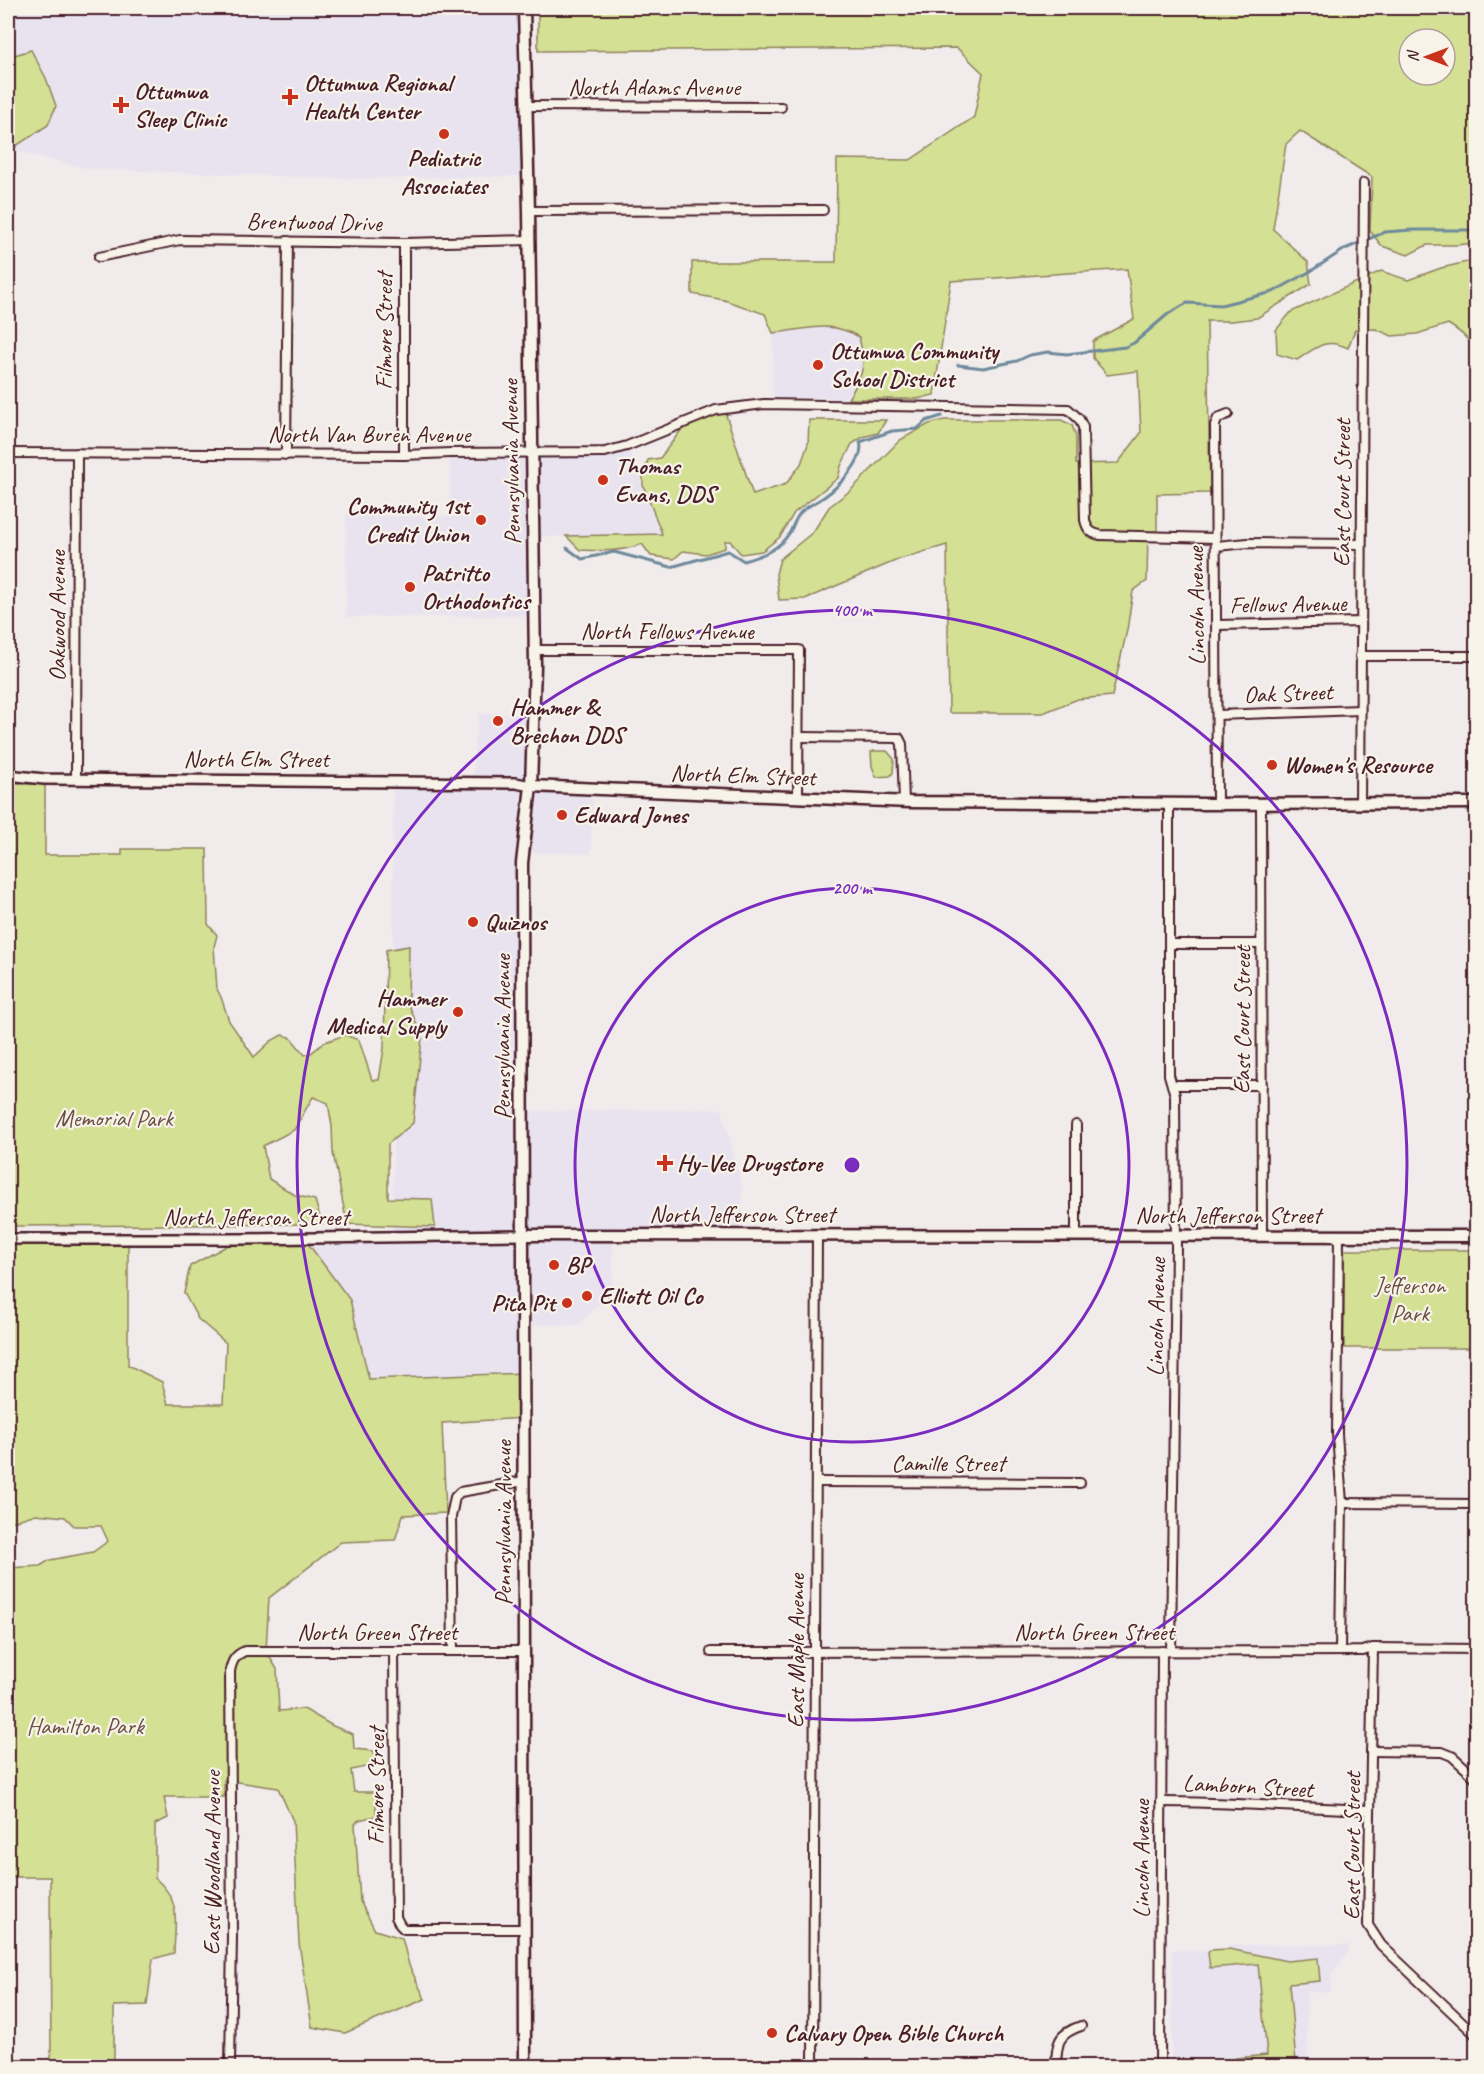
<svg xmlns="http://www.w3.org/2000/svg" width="1484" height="2074" font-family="Caveat,sans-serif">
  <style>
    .built { fill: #e9e3ef }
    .green { fill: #d4e093; stroke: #8f805f; stroke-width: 1.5; fill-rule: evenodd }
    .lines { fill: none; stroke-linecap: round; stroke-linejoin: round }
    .stream { stroke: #6e899b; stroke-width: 3 }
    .minor-casing { stroke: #4a1f2b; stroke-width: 12 }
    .tertiary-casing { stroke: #4a1f2b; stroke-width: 14 }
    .secondary-casing { stroke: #4a1f2b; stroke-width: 15 }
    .minor { stroke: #f7f3e8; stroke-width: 8 }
    .tertiary { stroke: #f7f3e8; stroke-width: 9 }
    .secondary { stroke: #f7f3e8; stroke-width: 10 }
    .ring { fill: none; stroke: #7b2cbf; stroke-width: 3 }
    .poi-dot { fill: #c8321e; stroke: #f7f3e8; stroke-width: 2 }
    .labels { text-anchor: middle; stroke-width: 4.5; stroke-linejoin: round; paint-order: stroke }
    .poi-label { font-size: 24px; font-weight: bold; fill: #4a1f2b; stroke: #f7f3e8; text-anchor: start }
    .street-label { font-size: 24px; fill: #4a1f2b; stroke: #f7f3e8 }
    .park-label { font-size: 24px; fill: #6c4f45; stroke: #f7f3e8 }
    .centre { fill: #7b2cbf; stroke: #f7f3e8; stroke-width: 3 }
    .ring-label { font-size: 18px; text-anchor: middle; font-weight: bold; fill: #7b2cbf; stroke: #f7f3e8; stroke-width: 4.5; stroke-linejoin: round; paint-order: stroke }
  </style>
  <rect width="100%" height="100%" fill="#f1eceb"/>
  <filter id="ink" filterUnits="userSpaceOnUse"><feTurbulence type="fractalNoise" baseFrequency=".0167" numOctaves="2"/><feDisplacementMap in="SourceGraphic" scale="12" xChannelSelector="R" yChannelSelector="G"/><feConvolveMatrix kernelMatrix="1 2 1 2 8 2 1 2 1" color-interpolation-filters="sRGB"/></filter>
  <g filter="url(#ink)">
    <g class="built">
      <polygon points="8,8 521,8 528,176 357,179 90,169 10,150 48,125 56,106 46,78 31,50 8,57"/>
      <polygon points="818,326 845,329 860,337 865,361 860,381 848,399 812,397 779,399 773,404 773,333 799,331"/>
      <polygon points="627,446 663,534 533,537 534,616 346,617 346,515 450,516 450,453 605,452"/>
      <polygon points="478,714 534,714 531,786 593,789 591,854 524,852 524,1111 722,1109 742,1186 743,1235 613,1235 613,1291 578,1325 524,1326 524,1373 369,1379 350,1300 304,1238 393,1237 393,781 474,782 474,741 478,729"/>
      <polygon points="1229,1945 1349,1945 1349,1951 1331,1976 1331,1992 1307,1992 1307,2066 1172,2066 1172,1950 1229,1949"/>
    </g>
    <g class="green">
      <path d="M538,8H1476V243L1456,245H1427L1408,255L1382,246L1370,231L1372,177L1300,131L1286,144L1273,229L1308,262L1311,284L1257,318L1232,321H1207L1210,493L1157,494V531L1148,532L1147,581L1133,591L1127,630L1112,696L1078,699L1043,713H949L947,545L900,559L805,599L779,600L776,574L780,559L813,532L829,507L851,490L900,440L929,424L944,420H1061L1072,425L1076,437V464L1118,463L1141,433L1138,371L1107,375L1093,358V341L1134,319L1127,269L951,281L934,395L917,399H848C864,373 866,367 859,337C829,319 806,330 773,333L765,314L724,300L692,294V262H836L837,159L910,160L974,117L983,73L957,48L538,51ZM1409,39H1445V75H1409Z"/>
      <polygon points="31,50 46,78 56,106 48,125 10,150 8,150 8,57"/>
      <path d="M1476,260V371C1473,344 1472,339 1448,324L1417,334L1392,336L1376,329L1355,330L1348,348C1324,337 1316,348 1297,360L1277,354L1276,330L1291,312L1381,271L1408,280L1441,268Z"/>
      <path d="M724,409L753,495L786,484L801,464L808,444L809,420H886L878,433L863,437L852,444L841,466L838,478L794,513L780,537L762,551L741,554L730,541H725V548L706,554L683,551L674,559L651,556L642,544C622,552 601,551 580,550L566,536L662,534L643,485V474L648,460L660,458L688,421Z"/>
      <polygon points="874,751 887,751 894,759 893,773 890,776 876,777 872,766 871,752"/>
      <polygon points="45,784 45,855 122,855 122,849 207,849 208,924 217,935 214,947 217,989 221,997 229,1021 254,1057 271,1041 282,1035 290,1037 305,1055 311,1053 325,1042 345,1035 359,1040 372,1080 379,1080 384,1048 386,950 409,946 408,1002 422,1038 413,1123 388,1144 388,1198 432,1199 435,1227 347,1224 333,1153 332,1126 328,1103 313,1097 294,1130 263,1146 269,1179 295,1195 315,1200 322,1224 8,1226 8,784"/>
      <path d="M304,1238L350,1300L369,1379L524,1373V1418L442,1423L446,1513L403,1515L395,1540L341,1542L269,1598L266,1651L277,1669L279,1711L304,1709L333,1726L353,1734L354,1749L374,1751L375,1765L351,1770L354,1792H376V1816L359,1820L355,1824L360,1901L375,1930L402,1938L409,1965L425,1999L345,2033L312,2027L299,1943L293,1821L278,1788L224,1780V1797H164L168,1818L155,1824V1878C182,1901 175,1921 174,1953L153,1959L147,2005L114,2006V2066H51L50,1877H8V1568L40,1566L50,1560L93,1552L108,1541L101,1526H74L65,1517L36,1514L8,1523V1239H128V1365L162,1382L168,1404H223L226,1343L198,1319L184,1293L190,1266L239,1239Z"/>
      <rect x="1344" y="1250" width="132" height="98"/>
      <polygon points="1229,1949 1287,1961 1318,1958 1320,1981 1289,1984 1296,2062 1237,2066 1236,2058 1267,2055 1258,1964 1210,1968 1208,1953 1210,1950"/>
    </g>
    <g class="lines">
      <g class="stream">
        <polyline points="958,365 983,368 1017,361 1030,355 1048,352 1067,354 1125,347 1134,343 1168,314 1187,303 1221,305 1273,292 1311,271 1345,249 1385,232 1412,230 1476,230"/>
        <path d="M567,548L582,559L614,552L671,567L728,551L744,561C763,555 779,550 790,532C793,526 796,517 801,512C807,506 817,502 824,497C838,487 866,460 860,442L892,431L917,429L926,421L942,416"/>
      </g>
      <defs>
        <g id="minor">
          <polyline points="527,106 781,107"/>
          <polyline points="529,211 823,210"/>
          <polyline points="99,257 180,240 404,243 529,240"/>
          <path d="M8,453L404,455L450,453L605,452L627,446L716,410L764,404L1068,409L1079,419L1083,427L1085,520C1087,529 1090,533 1100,535L1215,538"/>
          <polyline points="286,455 288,241"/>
          <polyline points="404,455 404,243"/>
          <polyline points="1216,546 1248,543 1361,544"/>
          <polyline points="1217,625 1361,622"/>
          <polyline points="535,650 799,650 798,798"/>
          <polyline points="1360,656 1476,656"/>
          <polyline points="1217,715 1360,710"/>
          <polyline points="799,737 899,738 902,744 904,802"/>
          <polyline points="76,779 77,453"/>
          <polyline points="1169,804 1169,1075 1175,1095 1176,1247 1171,1651"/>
          <polyline points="1217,804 1215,425 1218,418 1228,414"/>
          <polyline points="1261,804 1262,1236"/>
          <polyline points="1360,804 1364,183"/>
          <polyline points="1169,944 1261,944"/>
          <polyline points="1172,1085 1262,1085"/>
          <polyline points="1076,1125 1076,1235"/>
          <polyline points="1339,1236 1337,1434 1342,1503 1340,1651"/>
          <polyline points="816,1482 1080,1483"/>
          <polyline points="1342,1503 1476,1504"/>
          <polyline points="1373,1648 1368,1925 1381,1945 1476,2035"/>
          <polyline points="394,1651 396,1917 400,1925 404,1929 525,1929"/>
          <polyline points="453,1651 451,1517 455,1497 460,1492 524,1481"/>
          <polyline points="711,1652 1363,1651 1373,1648 1476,1649"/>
          <polyline points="1371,1751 1442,1752 1452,1756 1476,1778"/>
          <path d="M1161,1802C1231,1802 1300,1808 1370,1810"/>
          <path d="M230,2066L232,1936L230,1671C232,1661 235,1655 245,1651H525"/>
          <polyline points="813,2066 817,1235"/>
          <path d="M1056,2066C1057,2043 1057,2034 1081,2026"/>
          <polyline points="1160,2066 1162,1651"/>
        </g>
        <g id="tertiary">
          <polyline points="8,775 44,779 516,783 531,786"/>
          <polyline points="8,1239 239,1239 524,1235"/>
        </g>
        <g id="secondary">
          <polyline points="524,8 529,211 535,666 531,786 522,863 525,2066"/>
          <polyline points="531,786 910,802 1207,804 1476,803"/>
          <polyline points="524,1235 1476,1236"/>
        </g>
      </defs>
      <use href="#minor" class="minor-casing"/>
      <use href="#tertiary" class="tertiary-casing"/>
      <use href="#secondary" class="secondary-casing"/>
      <use href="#minor" class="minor"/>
      <use href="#tertiary" class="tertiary"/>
      <use href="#secondary" class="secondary"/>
    </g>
  </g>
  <g class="ring">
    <circle cx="852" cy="1165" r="277"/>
    <circle cx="852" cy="1165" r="555"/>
  </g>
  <g class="poi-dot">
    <path d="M287 88h6v6h6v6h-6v6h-6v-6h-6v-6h6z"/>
    <path d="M118 96h6v6h6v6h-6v6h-6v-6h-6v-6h6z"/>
    <circle cx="444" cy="134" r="6"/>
    <circle cx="818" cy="365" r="6"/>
    <circle cx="603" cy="480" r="6"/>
    <circle cx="481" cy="520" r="6"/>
    <circle cx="410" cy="587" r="6"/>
    <circle cx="498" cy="721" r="6"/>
    <circle cx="1272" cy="765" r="6"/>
    <circle cx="562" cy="815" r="6"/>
    <circle cx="473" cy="922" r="6"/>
    <circle cx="458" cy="1012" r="6"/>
    <path d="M662 1154h6v6h6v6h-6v6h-6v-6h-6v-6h6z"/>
    <circle cx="554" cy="1265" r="6"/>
    <circle cx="587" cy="1296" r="6"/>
    <circle cx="567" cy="1303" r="6"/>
    <circle cx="772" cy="2033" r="6"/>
  </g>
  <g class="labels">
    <g class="poi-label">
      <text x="304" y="91">Ottumwa Regional<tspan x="304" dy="28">Health Center</tspan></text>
      <text x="134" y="99">Ottumwa<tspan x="134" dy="28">Sleep Clinic</tspan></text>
      <text x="444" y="166" text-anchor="middle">Pediatric<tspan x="444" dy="28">Associates</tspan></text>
      <text x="830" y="359">Ottumwa Community<tspan x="830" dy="28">School District</tspan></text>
      <text x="615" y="474">Thomas<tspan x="615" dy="28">Evans, DDS</tspan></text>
      <text x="469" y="514" text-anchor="end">Community 1st<tspan x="469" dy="28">Credit Union</tspan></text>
      <text x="422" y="581">Patritto<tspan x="422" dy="28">Orthodontics</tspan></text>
      <text x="510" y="715">Hammer &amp;<tspan x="510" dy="28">Brechon DDS</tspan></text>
      <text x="1284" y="773">Women's Resource</text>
      <text x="574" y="823">Edward Jones</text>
      <text x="485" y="930">Quiznos</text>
      <text x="446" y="1006" text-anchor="end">Hammer<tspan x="446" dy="28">Medical Supply</tspan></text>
      <text x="677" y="1171">Hy-Vee Drugstore</text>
      <text x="566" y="1273">BP</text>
      <text x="599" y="1304">Elliott Oil Co</text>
      <text x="555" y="1311" text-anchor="end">Pita Pit</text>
      <text x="784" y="2041">Calvary Open Bible Church</text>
    </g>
    <g class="street-label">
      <text x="654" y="95">North Adams Avenue</text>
      <text transform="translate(314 222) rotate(1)" y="8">Brentwood Drive</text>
      <text transform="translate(384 331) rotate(-90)" y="8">Filmore Street</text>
      <text x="369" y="442">North Van Buren Avenue</text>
      <text transform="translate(511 462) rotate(-91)" y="8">Pennsylvania Avenue</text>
      <text transform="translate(1342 493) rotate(-90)" y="8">East Court Street</text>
      <text transform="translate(1288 604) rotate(-1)" y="8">Fellows Avenue</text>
      <text transform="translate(1196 606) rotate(-91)" y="8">Lincoln Avenue</text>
      <text transform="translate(57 616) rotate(-90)" y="8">Oakwood Avenue</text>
      <text x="667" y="639">North Fellows Avenue</text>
      <text transform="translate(1288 693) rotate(-2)" y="8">Oak Street</text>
      <text x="256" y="767">North Elm Street</text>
      <text transform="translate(743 775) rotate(2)" y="8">North Elm Street</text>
      <text transform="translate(1242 1020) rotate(-90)" y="8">East Court Street</text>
      <text transform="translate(502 1037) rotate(-90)" y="8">Pennsylvania Avenue</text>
      <text x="742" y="1222">North Jefferson Street</text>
      <text x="1228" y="1223">North Jefferson Street</text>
      <text x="256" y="1225">North Jefferson Street</text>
      <text transform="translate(1156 1317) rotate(-89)" y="8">Lincoln Avenue</text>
      <text x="948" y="1471">Camille Street</text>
      <text transform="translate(503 1523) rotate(-90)" y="8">Pennsylvania Avenue</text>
      <text x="377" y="1640">North Green Street</text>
      <text x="1094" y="1640">North Green Street</text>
      <text transform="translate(796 1651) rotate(-90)" y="8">East Maple Avenue</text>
      <text transform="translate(376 1786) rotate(-90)" y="8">Filmore Street</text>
      <text transform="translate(1248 1786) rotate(3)" y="8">Lamborn Street</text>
      <text transform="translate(1352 1846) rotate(-90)" y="8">East Court Street</text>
      <text transform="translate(1141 1859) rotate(-90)" y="8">Lincoln Avenue</text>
      <text transform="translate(212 1863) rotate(-90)" y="8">East Woodland Avenue</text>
    </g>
    <g class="park-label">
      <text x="114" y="1126">Memorial Park</text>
      <text x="1410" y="1293">Jefferson<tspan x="1410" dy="28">Park</tspan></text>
      <text x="85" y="1734">Hamilton Park</text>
    </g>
  </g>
  <circle cx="852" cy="1165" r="9" class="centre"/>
  <g class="ring-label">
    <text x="852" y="616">400 m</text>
    <text x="852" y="894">200 m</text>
  </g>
  <rect width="1484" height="2074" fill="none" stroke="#f7f3e8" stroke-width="30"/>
  <rect x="15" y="15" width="1454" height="2044" fill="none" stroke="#4a1f2b" stroke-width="2" filter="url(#ink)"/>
  <g transform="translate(1427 57) rotate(270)"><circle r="28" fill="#f7f3e8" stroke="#b29e9c" stroke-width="1.5"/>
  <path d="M0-4.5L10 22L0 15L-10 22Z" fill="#c8321e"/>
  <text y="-9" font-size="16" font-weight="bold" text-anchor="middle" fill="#4a1f2b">N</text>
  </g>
</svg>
